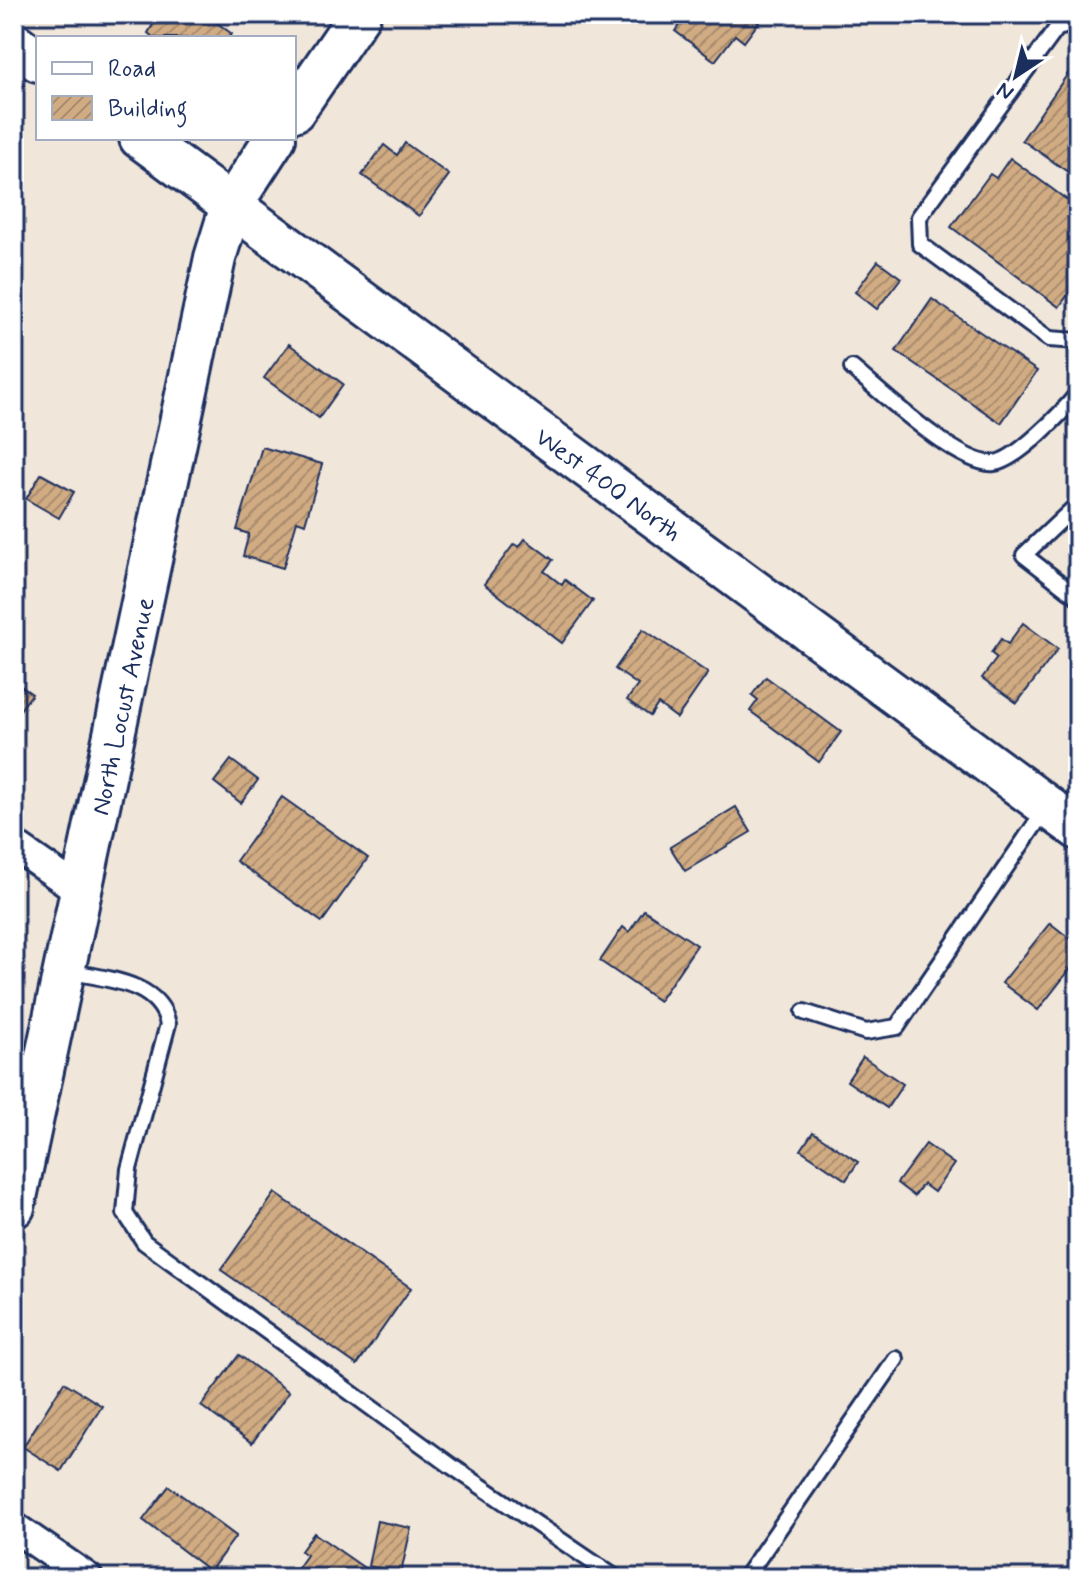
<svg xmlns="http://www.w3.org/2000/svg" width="1092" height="1592" font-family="Mynerve,sans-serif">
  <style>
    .building { fill: url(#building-hatch); stroke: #1b2f5e; stroke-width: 2 }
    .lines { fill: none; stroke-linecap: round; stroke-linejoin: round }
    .lane-casing { stroke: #1b2f5e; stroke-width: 20 }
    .street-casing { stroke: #1b2f5e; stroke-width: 34 }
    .secondary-casing { stroke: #1b2f5e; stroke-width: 46 }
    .lane { stroke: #fff; stroke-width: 14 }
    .street { stroke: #fff; stroke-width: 28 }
    .secondary { stroke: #fff; stroke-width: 40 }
    .labels { text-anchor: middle; stroke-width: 6; stroke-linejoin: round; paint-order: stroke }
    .street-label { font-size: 26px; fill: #1b2f5e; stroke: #fff }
  </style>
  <defs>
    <pattern id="building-hatch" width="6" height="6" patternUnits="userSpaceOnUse" patternTransform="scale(2)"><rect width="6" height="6" fill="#d1ac83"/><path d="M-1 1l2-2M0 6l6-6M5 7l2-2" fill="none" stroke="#a98c6e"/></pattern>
  </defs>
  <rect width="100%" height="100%" fill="#f1e6da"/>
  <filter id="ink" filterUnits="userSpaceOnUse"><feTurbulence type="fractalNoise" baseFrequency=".0125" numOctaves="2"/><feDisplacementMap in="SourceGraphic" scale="16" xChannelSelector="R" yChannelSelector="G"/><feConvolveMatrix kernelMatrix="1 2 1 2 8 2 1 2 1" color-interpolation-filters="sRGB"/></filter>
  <g filter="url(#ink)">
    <g class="building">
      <polygon points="159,14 205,14 232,34 229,38 154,38 148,33"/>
      <polygon points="687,14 765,14 744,42 735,35 715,61 675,31"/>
      <polygon points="1078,59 1078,179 1022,140"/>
      <polygon points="405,143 449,175 419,216 362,175 384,145 397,155"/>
      <polygon points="1010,158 1078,208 1078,281 1059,307 951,227 990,174 996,178"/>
      <polygon points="878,261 901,278 877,309 855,292"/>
      <polygon points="932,299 1037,371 1001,423 896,351"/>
      <polygon points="289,344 343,384 319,418 264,378"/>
      <polygon points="262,447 322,464 305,524 297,521 283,568 243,556 249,534 237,530"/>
      <polygon points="41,474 74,492 59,518 26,499"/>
      <polygon points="525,539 553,560 544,571 562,585 565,580 593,601 562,643 484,584 514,544 519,547"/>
      <polygon points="1023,623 1058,649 1017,703 982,678 997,658 991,653 1001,639 1008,644"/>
      <polygon points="643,629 708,673 677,718 658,704 650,716 627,700 638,685 615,669"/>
      <polygon points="766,677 841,732 819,762 750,711 758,700 752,695"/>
      <polygon points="14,681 32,694 14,718"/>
      <polygon points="231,760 258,780 241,803 214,782"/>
      <polygon points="282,797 368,858 322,922 236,861"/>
      <polygon points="736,807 751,832 685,871 670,847"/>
      <polygon points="644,910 697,945 659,1001 600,961 623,927 629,932"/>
      <polygon points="1050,923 1078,945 1078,959 1038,1010 1002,983"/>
      <polygon points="863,1057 903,1084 887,1108 847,1081"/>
      <polygon points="813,1132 858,1162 846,1180 801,1150"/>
      <polygon points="926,1144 954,1164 934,1192 923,1184 914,1196 897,1183"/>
      <polygon points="275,1193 411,1288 357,1365 221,1270"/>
      <polygon points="239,1355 289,1392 252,1443 201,1406"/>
      <polygon points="64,1382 102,1406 61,1471 23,1447"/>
      <polygon points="169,1486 236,1536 210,1571 143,1520"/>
      <polygon points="377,1521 411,1528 401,1573 368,1566"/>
      <polygon points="314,1533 373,1574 370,1578 291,1578 307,1555 301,1551"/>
    </g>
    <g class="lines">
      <defs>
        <g id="lane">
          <polyline points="1078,23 1057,28 919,217 920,244 1049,339 1078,341"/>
          <path d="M852,368C880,391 960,467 994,463C1016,461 1064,411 1078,393"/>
          <polyline points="1078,504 1024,555 1078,597"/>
          <path d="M67,971C104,979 159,981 168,1024L129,1169L125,1213L144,1242L450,1465L616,1578"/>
          <polyline points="804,1012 866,1032 897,1027 1047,807"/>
          <polyline points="745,1578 896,1359"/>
        </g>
        <g id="street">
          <polyline points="14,845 83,893"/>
          <polyline points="14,1527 88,1578"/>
        </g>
        <g id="secondary">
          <polyline points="14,43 38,61"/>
          <polyline points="294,111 360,14"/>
          <polyline points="140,138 1078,829"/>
          <polyline points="14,1207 215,258 231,206 275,138"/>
        </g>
      </defs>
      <use href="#lane" class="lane-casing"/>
      <use href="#street" class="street-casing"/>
      <use href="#secondary" class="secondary-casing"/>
      <use href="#lane" class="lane"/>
      <use href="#street" class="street"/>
      <use href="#secondary" class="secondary"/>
    </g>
  </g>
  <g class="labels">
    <g class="street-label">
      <text transform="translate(609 484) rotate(36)" y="9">West 400 North</text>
      <text transform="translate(122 706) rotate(-78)" y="9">North Locust Avenue</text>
    </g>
  </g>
  <rect width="1092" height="1592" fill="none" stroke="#fff" stroke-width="48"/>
  <rect x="24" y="24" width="1044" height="1544" fill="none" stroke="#1b2f5e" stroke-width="3" filter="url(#ink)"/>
  <rect x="36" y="36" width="260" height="104" fill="#ffffff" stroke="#a4acbf" stroke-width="2"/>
  <rect x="52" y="62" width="40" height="12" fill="#ffffff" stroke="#a4acbf" stroke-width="2"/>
  <text x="108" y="76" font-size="24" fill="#1b2f5e">Road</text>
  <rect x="52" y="96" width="40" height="24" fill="url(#building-hatch)" stroke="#a4acbf" stroke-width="2"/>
  <text x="108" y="116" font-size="24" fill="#1b2f5e">Building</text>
  <g transform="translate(1016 76) rotate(215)" stroke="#ffffff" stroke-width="6" paint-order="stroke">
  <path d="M0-6L14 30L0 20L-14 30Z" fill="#1b2f5e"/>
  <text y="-12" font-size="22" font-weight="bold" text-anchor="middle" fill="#1b2f5e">N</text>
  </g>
</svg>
